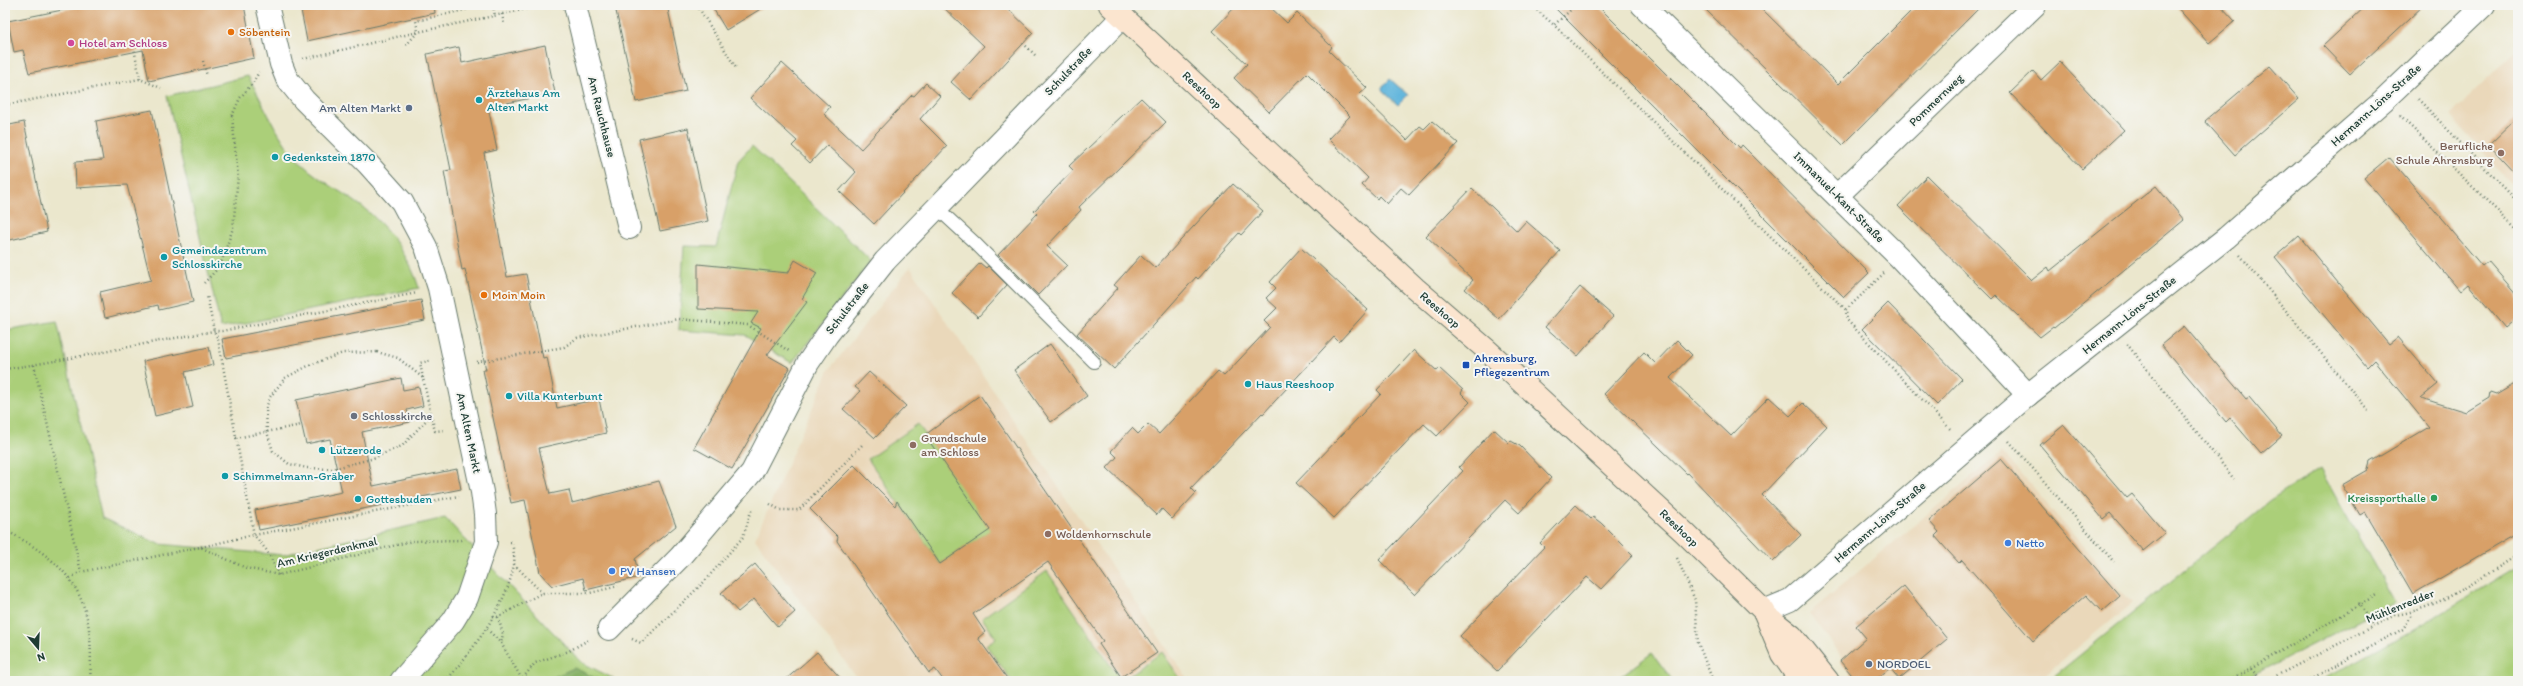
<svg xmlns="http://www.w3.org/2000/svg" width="2523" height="686" font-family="Itim,sans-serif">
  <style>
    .built { fill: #ead8ba }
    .green { fill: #abcf79; stroke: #658656 }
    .forest { fill: #88b269; stroke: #54784e }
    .water { fill: #60b5dc; stroke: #407988 }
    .building { fill: #d8a067 }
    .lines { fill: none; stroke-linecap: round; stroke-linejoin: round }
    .lane-casing { stroke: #66786a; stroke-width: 14 }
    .street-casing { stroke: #66786a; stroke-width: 24 }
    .secondary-casing { stroke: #66786a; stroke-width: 24 }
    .path { stroke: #66786a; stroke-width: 2.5; stroke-dasharray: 1 3; stroke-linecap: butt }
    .lane { stroke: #fff; stroke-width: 12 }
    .street { stroke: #fff; stroke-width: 22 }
    .secondary { stroke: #fbe5cf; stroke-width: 22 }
    .food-dot { fill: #e8710a; stroke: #f6f6f2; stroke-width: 1.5 }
    .hotel-dot { fill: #d1479c; stroke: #f6f6f2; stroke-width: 1.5 }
    .culture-dot { fill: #0f9aa8; stroke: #f6f6f2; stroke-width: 1.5 }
    .service-dot { fill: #5c6f8a; stroke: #f6f6f2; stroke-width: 1.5 }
    .education-dot { fill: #8d6e63; stroke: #f6f6f2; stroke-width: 1.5 }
    .transit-dot { fill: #1a4fb4; stroke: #f6f6f2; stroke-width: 1.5 }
    .worship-dot { fill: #6b7280; stroke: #f6f6f2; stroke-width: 1.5 }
    .leisure-dot { fill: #2e9e5b; stroke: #f6f6f2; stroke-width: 1.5 }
    .shop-dot { fill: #3f7fe0; stroke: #f6f6f2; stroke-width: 1.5 }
    .labels { text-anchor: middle; stroke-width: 4; stroke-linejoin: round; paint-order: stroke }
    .food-label { font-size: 12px; fill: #c56008; stroke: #f6f6f2; text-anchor: start }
    .hotel-label { font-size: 12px; fill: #b23c85; stroke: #f6f6f2; text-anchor: start }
    .street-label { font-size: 12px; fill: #1f3d34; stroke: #f6f6f2 }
    .culture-label { font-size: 12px; fill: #0d838f; stroke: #f6f6f2; text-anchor: start }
    .service-label { font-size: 12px; fill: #4e5e75; stroke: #f6f6f2; text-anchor: end }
    .education-label { font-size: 12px; fill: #785e54; stroke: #f6f6f2; text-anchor: start }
    .transit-label { font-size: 12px; fill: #164399; stroke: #f6f6f2; text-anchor: start }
    .worship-label { font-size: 12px; fill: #5b616d; stroke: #f6f6f2; text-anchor: start }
    .leisure-label { font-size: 12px; fill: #27864d; stroke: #f6f6f2; text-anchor: end }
    .shop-label { font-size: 12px; fill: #366cbe; stroke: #f6f6f2; text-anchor: start }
  </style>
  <rect width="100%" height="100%" fill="#f6f6f2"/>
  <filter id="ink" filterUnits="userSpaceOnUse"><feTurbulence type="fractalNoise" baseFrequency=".025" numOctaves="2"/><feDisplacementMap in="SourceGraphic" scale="8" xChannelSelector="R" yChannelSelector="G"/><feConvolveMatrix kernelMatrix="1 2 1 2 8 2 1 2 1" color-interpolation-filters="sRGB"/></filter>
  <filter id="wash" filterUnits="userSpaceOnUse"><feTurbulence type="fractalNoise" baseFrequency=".012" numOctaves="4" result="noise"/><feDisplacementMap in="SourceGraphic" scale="16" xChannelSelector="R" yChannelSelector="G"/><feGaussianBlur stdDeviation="0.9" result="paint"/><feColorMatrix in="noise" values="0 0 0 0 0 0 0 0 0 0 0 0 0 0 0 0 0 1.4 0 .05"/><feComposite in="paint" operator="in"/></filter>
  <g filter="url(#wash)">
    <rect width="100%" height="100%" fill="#ebe7cd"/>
    <g class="built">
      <polygon points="2518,49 2518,191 2450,116"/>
      <polygon points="910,267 1189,681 859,681 755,539 829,370"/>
      <polygon points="2002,452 2132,603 2037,681 1859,681 1809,613"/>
    </g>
    <g class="green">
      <path d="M248,76C262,101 274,130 292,153C313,180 347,192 372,215C393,234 411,261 419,288L221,328L167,96Z"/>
      <polygon points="752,146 871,261 792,363 745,335 679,330 684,246 716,247 738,161"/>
      <polygon points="57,321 102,518 159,544 283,555 445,518 581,662 618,681 5,681 5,330"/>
      <polygon points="918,424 991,530 940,564 868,459"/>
      <polygon points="2320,469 2395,602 2241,681 2048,681 2270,501"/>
      <polygon points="2518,567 2518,681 2321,681 2418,627"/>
      <polygon points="1047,571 1121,681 1012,681 986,645 996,638 982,618"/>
      <polygon points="1162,652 1182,681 1122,681"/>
      <polygon points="1652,653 1673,681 1614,681"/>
    </g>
    <polygon class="forest" points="574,668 601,681 545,681"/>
    <polygon class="water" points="1390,79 1408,95 1398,105 1381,89"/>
    <g id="blocks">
      <g class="building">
        <polygon points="87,5 244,5 254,58 149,81 143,50 29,73 23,50 14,52 8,21"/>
        <polygon points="300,5 434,5 435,13 307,41"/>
        <polygon points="643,5 667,5 686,91 636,102 616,11"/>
        <polygon points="711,5 767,5 726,30"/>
        <polygon points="941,5 1004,5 1033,33 971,100 951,82 984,46"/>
        <polygon points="1237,5 1268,5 1287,23 1297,13 1332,47 1329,51 1367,88 1360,94 1407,140 1420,126 1424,129 1432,121 1458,143 1409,195 1401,188 1387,204 1379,196 1377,199 1362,185 1368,178 1328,139 1350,116 1307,73 1269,112 1234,78 1247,64 1212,31"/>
        <polygon points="1552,5 1597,5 1740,148 1742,145 1869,273 1844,297"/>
        <polygon points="1701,5 1758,5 1838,84 1917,5 1982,5 1843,145"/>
        <polygon points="2175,5 2220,5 2235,21 2209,43"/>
        <polygon points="2367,5 2424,5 2350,74 2323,46"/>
        <polygon points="545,45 555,93 488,107 497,150 484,153 507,277 526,274 543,358 547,357 557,408 599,399 606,433 539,448 550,494 569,490 572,503 659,481 676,526 635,559 639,577 586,590 583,578 552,586 540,573 525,500 511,503 483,370 486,370 465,269 462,270 444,171 451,170 427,54 459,47 462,63"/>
        <polygon points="2060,62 2124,130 2082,169 2010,93 2033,71 2041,80"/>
        <polygon points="782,63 830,107 824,114 861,149 912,95 914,96 926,83 940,96 920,119 947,146 874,224 839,191 856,172 827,145 810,163 792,146 797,141 750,98"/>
        <polygon points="2270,66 2299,99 2235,155 2205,121"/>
        <polygon points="1141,98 1166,122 1079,207 1081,210 1047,246 1067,265 1038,295 998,255 1037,214 1034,211 1073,170 1069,166"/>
        <polygon points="152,110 193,302 159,310 158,305 105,318 100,292 151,280 127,185 76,188 75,162 103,160 96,121"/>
        <polygon points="2518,117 2518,176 2489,145"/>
        <polygon points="24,122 47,232 5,241 5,126"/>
        <polygon points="688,128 708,221 660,231 639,139"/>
        <polygon points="2389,157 2482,266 2488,261 2518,296 2518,317 2505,328 2468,284 2460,291 2364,178"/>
        <polygon points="1927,176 2032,280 2048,267 2050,271 2156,186 2184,220 2054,328 2053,327 2040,337 1996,295 1992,299 1898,206"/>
        <polygon points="1233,184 1263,211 1241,235 1239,233 1198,279 1196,277 1114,369 1077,334 1118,288 1114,285 1141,255 1155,268"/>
        <polygon points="1472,188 1517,231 1526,221 1560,251 1499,319 1465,289 1473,280 1426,236"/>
        <polygon points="2299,236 2389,344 2398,337 2438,384 2421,398 2466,412 2489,398 2490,392 2496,394 2518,381 2518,533 2413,594 2365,512 2360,515 2342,485 2368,470 2370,462 2429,427 2374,360 2367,367 2275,257"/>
        <polygon points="1301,248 1368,310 1339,342 1334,337 1263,414 1262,413 1191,488 1196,493 1172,519 1162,509 1157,515 1107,468 1117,457 1111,451 1132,428 1138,434 1148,424 1159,434 1218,371 1224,376 1270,327 1264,321 1277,308 1266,298 1276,288 1270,282"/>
        <polygon points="795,260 817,273 802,299 807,302 767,355 790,368 732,469 694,448 761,328 751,323 758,312 698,309 698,264 788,273"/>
        <polygon points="980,263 986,268 988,266 1007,285 978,317 952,293"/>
        <polygon points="1580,287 1613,316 1578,356 1545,327"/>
        <polygon points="421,300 425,320 226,358 222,339"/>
        <polygon points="1888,303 1962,379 1937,405 1862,329"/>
        <polygon points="2184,326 2246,399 2249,397 2282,436 2261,454 2230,418 2226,422 2161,345"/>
        <polygon points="1677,340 1692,355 1670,378 1731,436 1769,397 1790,416 1803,403 1827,426 1762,495 1801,535 1773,562 1688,473 1687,474 1604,394 1644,352 1655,363"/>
        <polygon points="1050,344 1087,396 1051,422 1014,370"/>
        <polygon points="209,347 213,365 185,372 193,407 155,416 143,361"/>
        <polygon points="1414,350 1437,371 1439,368 1463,390 1461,393 1470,402 1437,436 1424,424 1334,518 1296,483 1381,394 1377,390"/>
        <polygon points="869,372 906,406 875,438 843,409 860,391 855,387"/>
        <polygon points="401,378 403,390 419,387 423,406 407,410 410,422 362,432 373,486 457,469 461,489 259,530 255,510 342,492 330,439 306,444 296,400"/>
        <polygon points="980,395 1157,653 1121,677 1099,644 1103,641 1048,562 973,614 985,632 978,638 1009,681 944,681 935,669 929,673 837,541 838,537 810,509 854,465 895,506 897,501 940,564 990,530 925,435"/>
        <polygon points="2064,425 2127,498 2132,494 2165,533 2143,551 2110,513 2103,519 2040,445"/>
        <polygon points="1494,429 1509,443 1511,441 1520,446 1551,478 1519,513 1505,500 1415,595 1379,560 1463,471 1459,467"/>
        <polygon points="2001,459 2120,596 2102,612 2086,595 2033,641 1962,560 1959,563 1948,551 1935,536 1939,532 1929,521"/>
        <polygon points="1576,505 1591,519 1593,517 1601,523 1633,555 1601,589 1587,577 1497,671 1460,636 1544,547 1540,543"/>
        <polygon points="755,564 795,612 778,627 754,599 738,612 721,593"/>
        <polygon points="1904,586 1947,639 1899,679 1890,668 1874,681 1857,681 1840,661 1866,638 1856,626"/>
        <polygon points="817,652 843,681 784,681"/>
      </g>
    </g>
  </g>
  <g filter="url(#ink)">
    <use href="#blocks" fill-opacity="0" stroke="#66786a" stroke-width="1"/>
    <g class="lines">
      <defs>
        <polyline id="lane" points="936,207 975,243 1094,362"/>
        <g id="street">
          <polyline points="267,5 281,64 287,79 304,100 368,164 402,202 426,247 439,288 482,492 485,514 486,542 467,598 453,621 401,681"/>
          <polyline points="575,5 629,228"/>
          <polyline points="1642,5 1900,258 2028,395"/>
          <polyline points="1838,195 2035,5"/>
          <polyline points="1764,611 1790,600 2028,395 2226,238 2383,101 2484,5"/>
          <polyline points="609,629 680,557 752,472 808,363 827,335 885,261 1123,16"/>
        </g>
        <g id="secondary">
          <polyline points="1110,5 1415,288 1487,350 1685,533 1764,611 1782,654 1801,681"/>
          <polyline points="1768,617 1792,636 1828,681"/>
        </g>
      </defs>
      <use href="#lane" class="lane-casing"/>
      <use href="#street" class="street-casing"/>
      <use href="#secondary" class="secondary-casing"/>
      <g class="path">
        <polyline points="493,5 495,16"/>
        <polyline points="697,5 736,68"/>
        <polyline points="1531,5 1554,25"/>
        <polyline points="1576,5 1554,25 1846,310"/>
        <polyline points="2222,7 2224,5"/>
        <polyline points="502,14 504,24"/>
        <polyline points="133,43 140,79"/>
        <polyline points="1023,43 1037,57"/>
        <polyline points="406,45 418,32 545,5"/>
        <polyline points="303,59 418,32 416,21 486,5"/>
        <polyline points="203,61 207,76"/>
        <polyline points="2418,99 2518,202"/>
        <polyline points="5,105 140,79 161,88"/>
        <polyline points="2400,116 2518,231"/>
        <polyline points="2240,255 2368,410"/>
        <polyline points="1884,273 1846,310 1847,320 1952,431"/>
        <polyline points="204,283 220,266 233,228 238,176 232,116 240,98 252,84 259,72"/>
        <polyline points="2127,344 2234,479"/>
        <polygon points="377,352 398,358 423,378 431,415 402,446 371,459 332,469 307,468 289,464 273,451 267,432 266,408 270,397 285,378 310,365 343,353"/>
        <polyline points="477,362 564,347 577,338 679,319 748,325 789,351"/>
        <polyline points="34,365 81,572"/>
        <path d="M5,369C75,359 144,343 214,331H222L417,293"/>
        <polyline points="423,378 420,363 432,360"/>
        <polyline points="431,415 435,431 445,430"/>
        <polyline points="236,438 301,425"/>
        <polyline points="2009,441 2114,562"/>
        <polyline points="770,504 780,510 799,510 863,444"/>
        <path d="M5,530C77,568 95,601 90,681"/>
        <polyline points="201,547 254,535 218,339 214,331 207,296"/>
        <polyline points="1677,558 1695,600 1698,643 1713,681"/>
        <polyline points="514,564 542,593"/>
        <polyline points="279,575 268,552 254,535 459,496"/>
        <polyline points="70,578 81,572 200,547 246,568 279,575 412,541 463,540"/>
        <polyline points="2358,603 2373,626"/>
        <polyline points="493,616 498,617 542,593 590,593 618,586"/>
        <polyline points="498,617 503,634 501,643"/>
        <polyline points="487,629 501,643 523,681"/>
        <polyline points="632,639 641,643 703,583 743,537 752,508"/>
        <polyline points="2251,669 2262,681"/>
        <polyline points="523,678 535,663 569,651 590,639"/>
        <path d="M446,681C473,649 507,606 514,564C515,557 513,549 512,542H508"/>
        <polyline points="2230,681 2378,594"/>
        <path d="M2266,681L2395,615C2439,609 2480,578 2518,555"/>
        <polyline points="2307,681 2403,629 2413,613"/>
      </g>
      <use href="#lane" class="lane"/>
      <use href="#street" class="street"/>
      <use href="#secondary" class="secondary"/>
    </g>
  </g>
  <g class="food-dot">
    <circle cx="231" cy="32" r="4"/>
    <circle cx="484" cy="295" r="4"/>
  </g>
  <circle class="hotel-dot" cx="71" cy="43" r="4"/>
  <g class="culture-dot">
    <circle cx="479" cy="100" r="4"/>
    <circle cx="275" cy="157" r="4"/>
    <circle cx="164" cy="257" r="4"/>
    <circle cx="1248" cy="384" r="4"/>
    <circle cx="509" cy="396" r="4"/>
    <circle cx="322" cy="450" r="4"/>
    <circle cx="225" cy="476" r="4"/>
    <circle cx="358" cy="499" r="4"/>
  </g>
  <g class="service-dot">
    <circle cx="409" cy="108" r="4"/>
    <circle cx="1869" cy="664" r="4"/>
  </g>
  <g class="education-dot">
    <circle cx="2501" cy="153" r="4"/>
    <circle cx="913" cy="445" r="4"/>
    <circle cx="1048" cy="534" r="4"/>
  </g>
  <rect class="transit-dot" x="1462" y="361" width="8" height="8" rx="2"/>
  <circle class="worship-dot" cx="354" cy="416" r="4"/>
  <circle class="leisure-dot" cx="2434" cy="498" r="4"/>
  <g class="shop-dot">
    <circle cx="2008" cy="543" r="4"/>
    <circle cx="612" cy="571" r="4"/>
  </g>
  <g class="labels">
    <g class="food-label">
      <text x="239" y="36">Söbentein</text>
      <text x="492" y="299">Moin Moin</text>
    </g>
    <g class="hotel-label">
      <text x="79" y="47">Hotel am Schloss</text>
    </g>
    <g class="street-label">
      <text transform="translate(1068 71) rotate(-46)" y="4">Schulstraße</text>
      <text transform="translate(1202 90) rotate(43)" y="4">Reeshoop</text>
      <text transform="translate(1936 100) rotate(-44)" y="4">Pommernweg</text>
      <text transform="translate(2376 105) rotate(-42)" y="4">Hermann-Löns-Straße</text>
      <text transform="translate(602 117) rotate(76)" y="4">Am Rauchhause</text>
      <text transform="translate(1839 197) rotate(45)" y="4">Immanuel-Kant-Straße</text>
      <text transform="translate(847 308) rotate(-52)" y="4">Schulstraße</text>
      <text transform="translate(1440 310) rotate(41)" y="4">Reeshoop</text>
      <text transform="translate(2129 315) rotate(-39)" y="4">Hermann-Löns-Straße</text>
      <text transform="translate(469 433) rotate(78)" y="4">Am Alten Markt</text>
      <text transform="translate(1880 522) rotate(-41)" y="4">Hermann-Löns-Straße</text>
      <text transform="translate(1679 528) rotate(44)" y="4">Reeshoop</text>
      <text transform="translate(327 552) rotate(-13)" y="4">Am Kriegerdenkmal</text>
      <text transform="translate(2400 606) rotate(-22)" y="4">Mühlenredder</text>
    </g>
    <g class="culture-label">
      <text x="487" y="97">Ärztehaus Am<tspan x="487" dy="14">Alten Markt</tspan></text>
      <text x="283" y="161">Gedenkstein 1870</text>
      <text x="172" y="254">Gemeindezentrum<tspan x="172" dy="14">Schlosskirche</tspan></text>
      <text x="1256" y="388">Haus Reeshoop</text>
      <text x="517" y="400">Villa Kunterbunt</text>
      <text x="330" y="454">Lützerode</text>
      <text x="233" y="480">Schimmelmann-Gräber</text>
      <text x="366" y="503">Gottesbuden</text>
    </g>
    <g class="service-label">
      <text x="401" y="112">Am Alten Markt</text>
      <text x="1877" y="668" text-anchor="start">NORDOEL</text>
    </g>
    <g class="education-label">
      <text x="2493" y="150" text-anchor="end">Berufliche<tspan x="2493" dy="14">Schule Ahrensburg</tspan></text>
      <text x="921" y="442">Grundschule<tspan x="921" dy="14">am Schloss</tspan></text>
      <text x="1056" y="538">Woldenhornschule</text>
    </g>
    <g class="transit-label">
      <text x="1474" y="362">Ahrensburg,<tspan x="1474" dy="14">Pflegezentrum</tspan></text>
    </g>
    <g class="worship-label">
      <text x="362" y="420">Schlosskirche</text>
    </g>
    <g class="leisure-label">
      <text x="2426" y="502">Kreissporthalle</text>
    </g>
    <g class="shop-label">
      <text x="2016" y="547">Netto</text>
      <text x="620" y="575">PV Hansen</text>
    </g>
  </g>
  <rect width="2523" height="686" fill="none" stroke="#f6f6f2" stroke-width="20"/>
  <g transform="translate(38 648) rotate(161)" stroke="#f6f6f2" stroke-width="3" paint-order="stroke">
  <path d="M0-3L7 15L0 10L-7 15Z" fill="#1f3d34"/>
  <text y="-6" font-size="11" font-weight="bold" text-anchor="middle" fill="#1f3d34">N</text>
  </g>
</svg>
